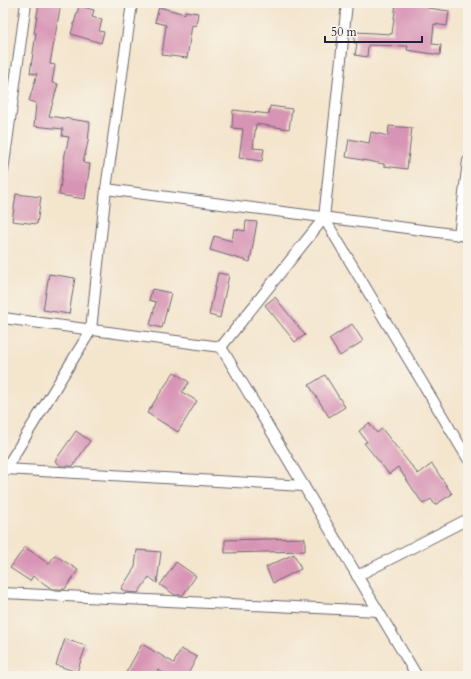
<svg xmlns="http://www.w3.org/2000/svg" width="471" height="679" font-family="Cardo,serif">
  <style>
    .built { fill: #e8d2ee }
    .building { fill: #d894b5 }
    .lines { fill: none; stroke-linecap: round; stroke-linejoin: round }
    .minor-casing { stroke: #6c666e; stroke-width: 12 }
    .minor { stroke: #fff; stroke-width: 10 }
  </style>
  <rect width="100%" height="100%" fill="#f7f3e8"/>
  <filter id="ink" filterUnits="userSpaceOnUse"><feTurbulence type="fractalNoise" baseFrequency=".025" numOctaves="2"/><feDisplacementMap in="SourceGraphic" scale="8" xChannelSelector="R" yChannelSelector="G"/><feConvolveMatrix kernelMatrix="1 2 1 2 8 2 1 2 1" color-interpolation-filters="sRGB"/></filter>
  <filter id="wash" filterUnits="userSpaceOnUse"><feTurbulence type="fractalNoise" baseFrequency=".012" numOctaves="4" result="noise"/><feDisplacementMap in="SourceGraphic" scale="16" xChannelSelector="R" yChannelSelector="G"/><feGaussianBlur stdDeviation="0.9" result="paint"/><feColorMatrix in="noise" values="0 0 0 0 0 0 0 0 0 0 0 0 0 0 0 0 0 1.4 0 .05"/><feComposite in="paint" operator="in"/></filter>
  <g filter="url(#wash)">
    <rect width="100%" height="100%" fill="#f4e5cd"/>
    <polygon class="built" points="275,3 332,3 331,10"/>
    <g id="blocks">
      <g class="building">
        <polygon points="39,3 61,3 50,64 55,65 52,83 58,84 49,116 90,122 88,142 83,163 90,164 85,199 59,195 65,154 69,137 62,136 63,129 34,126 36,103 29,101 37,74 30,73 36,33 34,33"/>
        <polygon points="396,3 428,3 428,8 449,11 447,26 434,24 432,44 441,45 440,55 407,50 408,46 368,45 367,57 355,55 357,43 354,43 355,32 392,34"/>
        <polygon points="79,6 94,10 92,17 102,20 99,31 104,32 101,43 71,34"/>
        <polygon points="159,7 185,14 185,11 198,13 196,26 192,25 187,58 162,55 166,25 155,22"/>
        <polygon points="270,106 292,109 289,129 256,124 253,148 264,149 262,161 239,158 243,129 232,128 233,110 269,114"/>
        <polygon points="389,126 412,128 407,169 384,166 384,164 346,157 349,139 369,143 371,132 388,136"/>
        <polygon points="16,194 41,197 37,224 12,221"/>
        <polygon points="246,221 257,222 250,262 210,250 214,236 232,241 234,229 245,231"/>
        <polygon points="218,273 229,275 220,318 209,315"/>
        <polygon points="49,274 75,278 69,314 43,310"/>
        <polygon points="152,289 171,293 162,328 150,325 156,302 149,300"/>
        <polygon points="275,297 305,335 295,342 265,305"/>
        <polygon points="352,324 363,341 340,356 329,339"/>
        <polygon points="174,372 189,382 182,392 197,401 178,432 147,413"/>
        <polygon points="325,375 345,407 329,417 309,385"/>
        <polygon points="369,423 377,433 382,429 418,474 432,464 452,494 435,505 431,499 423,504 398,467 389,474 364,443 367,442 359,431"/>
        <polygon points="76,431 90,441 73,466 61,466 55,461"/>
        <polygon points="305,538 305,551 225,553 225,540"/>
        <polygon points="25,547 49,564 55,555 78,570 65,589 52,589 33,576 30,581 10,568"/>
        <polygon points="137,550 161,552 157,583 149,577 138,593 127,592 121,589 135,567"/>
        <polygon points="294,554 301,569 273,583 266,567"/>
        <polygon points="176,562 196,576 183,595 175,595 160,585"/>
        <polygon points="65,639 86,646 77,672 56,665"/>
        <polygon points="142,644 174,663 181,649 197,657 187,676 170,676 158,670 154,676 124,676"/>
      </g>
    </g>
  </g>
  <g filter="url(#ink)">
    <use href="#blocks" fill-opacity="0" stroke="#6c666e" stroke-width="1"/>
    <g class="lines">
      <defs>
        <g id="minor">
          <polyline points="3,171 26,3"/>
          <polyline points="106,189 468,236"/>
          <polyline points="324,218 468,459"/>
          <polyline points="459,235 468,161"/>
          <polyline points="3,318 221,347"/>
          <polyline points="221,347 417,676"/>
          <polyline points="221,347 324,218 347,3"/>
          <polyline points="5,469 304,486"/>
          <polyline points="3,473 91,330 106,189 132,3"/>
          <polyline points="357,576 468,519"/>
          <polyline points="3,593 378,611"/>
        </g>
      </defs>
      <use href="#minor" class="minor-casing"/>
      <use href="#minor" class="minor"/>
    </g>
  </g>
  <rect width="471" height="679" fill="none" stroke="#f7f3e8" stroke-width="16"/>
  <path d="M325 36v6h97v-6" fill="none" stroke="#22223b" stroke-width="2"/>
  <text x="331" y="36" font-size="12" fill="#22223b" stroke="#f7f3e8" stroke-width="3" paint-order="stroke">50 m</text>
</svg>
